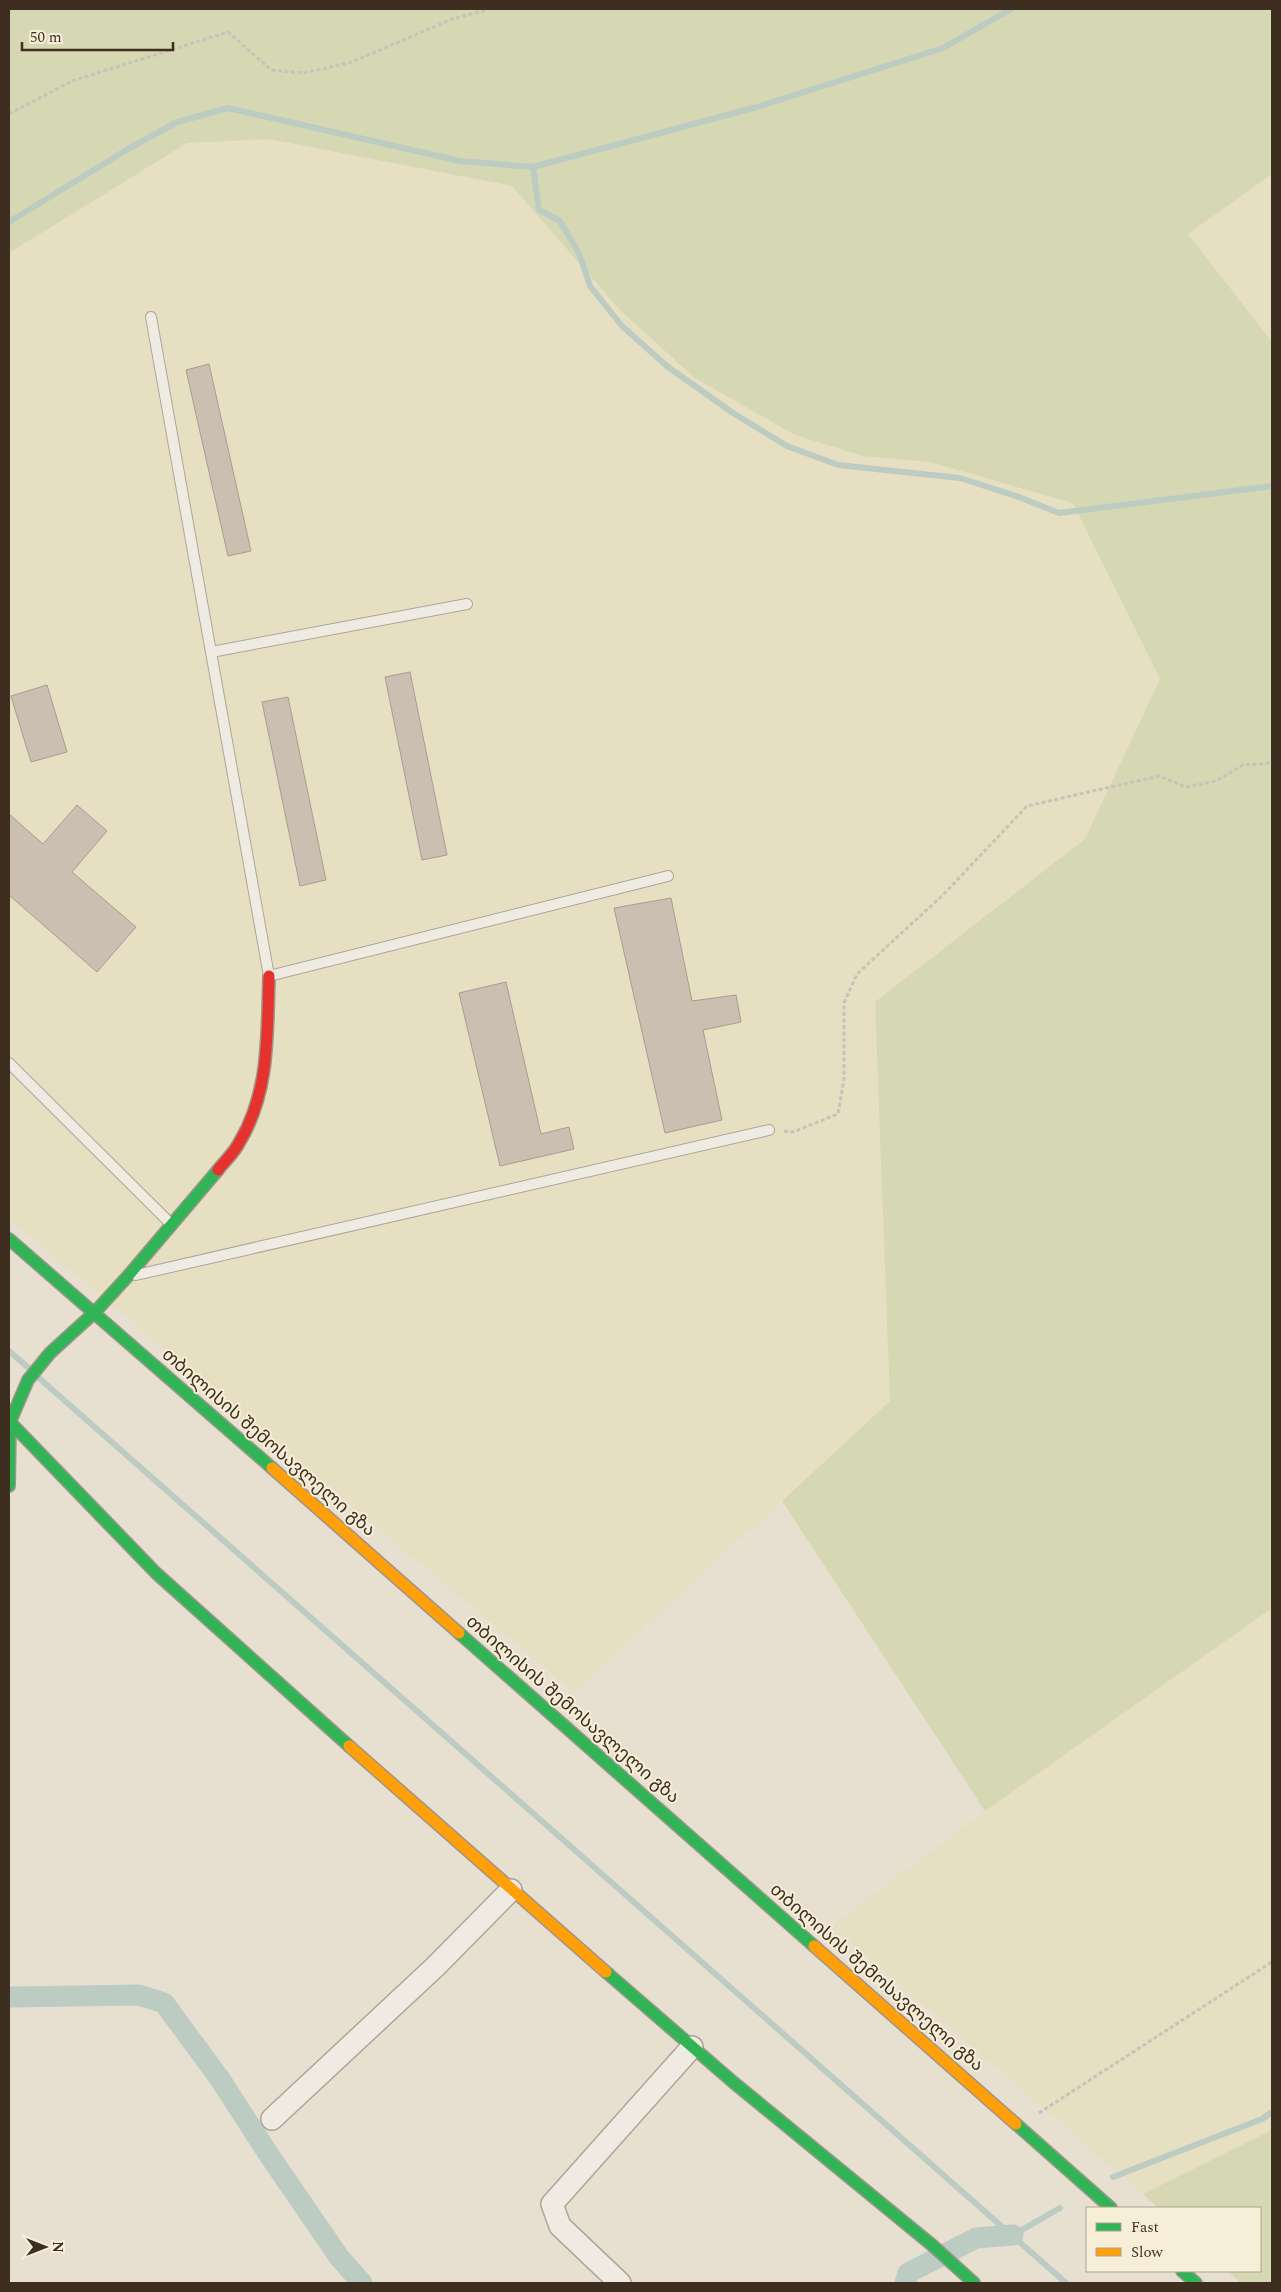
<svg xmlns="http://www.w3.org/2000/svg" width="1281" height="2292" font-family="Spectral,'Noto Sans Georgian',serif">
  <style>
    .farmland { fill: #e6dfc2 }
    .green { fill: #d6d7b3 }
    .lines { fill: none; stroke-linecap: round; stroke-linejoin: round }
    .stream { stroke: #bcccc2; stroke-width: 6 }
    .canal { stroke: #bcccc2; stroke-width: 21 }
    .building { fill: #cbbfb2; stroke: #a89c90 }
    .lane-casing { stroke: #ada599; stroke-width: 12 }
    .street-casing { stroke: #ada599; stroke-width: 24 }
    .fast-casing { stroke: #9c958a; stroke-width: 14 }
    .slow-casing { stroke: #9c958a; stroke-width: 14 }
    .jam-casing { stroke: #9c958a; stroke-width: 14 }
    .path { stroke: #c8c2b9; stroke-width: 3; stroke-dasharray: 4 2.5; stroke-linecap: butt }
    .lane { stroke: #efebe3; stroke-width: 10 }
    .street { stroke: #efebe3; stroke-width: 21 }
    .fast { stroke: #30b455; stroke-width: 11 }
    .slow { stroke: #ff9f0a; stroke-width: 11 }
    .jam { stroke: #e5322d; stroke-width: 11 }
    .labels { text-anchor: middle; stroke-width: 4; stroke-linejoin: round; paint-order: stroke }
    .street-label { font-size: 18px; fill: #3d2e20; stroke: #f7eed8 }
  </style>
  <rect width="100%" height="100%" fill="#e7e0d1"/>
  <g class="farmland">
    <polygon points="269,139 512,186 620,310 695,378 795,435 863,456 930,462 1073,502 1160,679 1085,839 875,1002 890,1401 574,1692 9,1219 9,253 187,143"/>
    <polygon points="1272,174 1272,342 1187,234"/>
    <polygon points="1272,1608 1272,2130 1143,2194 832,1926 985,1811"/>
  </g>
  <g class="green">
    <polygon points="9,9 1272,9 1272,174 1188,234 1272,342 1272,1608 985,1811 782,1501 890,1401 875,1002 1085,839 1160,679 1073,503 930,462 863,456 795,435 695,378 620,310 512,186 269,139 187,143 9,253"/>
    <polygon points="1272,2130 1272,2283 1241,2283 1228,2271 1260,2271 1260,2208 1159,2208 1143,2194"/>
  </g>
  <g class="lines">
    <g class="stream">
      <polyline points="533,167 539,210 560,221 579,253 590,286 622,326 668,367 733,413 787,446 838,465 960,478 1019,497 1059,513 1272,486"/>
      <polyline points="9,222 128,149 177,122 228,108 460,161 533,167 757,107 943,48 1011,9"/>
      <polyline points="9,1351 30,1369"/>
      <polyline points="39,1378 1066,2283"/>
      <polyline points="1113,2177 1262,2119 1272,2112"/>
      <polyline points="1013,2235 1060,2208"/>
    </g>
    <g class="canal">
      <polyline points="9,1997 139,1995 164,2003 220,2079 269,2155 339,2257 362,2283"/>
      <polyline points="905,2283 908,2273 976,2238 1013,2235"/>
    </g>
  </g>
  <g class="building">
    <polygon points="209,364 251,551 228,556 186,370"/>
    <polygon points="410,672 447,855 422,860 385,677"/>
    <polygon points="47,685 67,752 31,762 11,696"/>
    <polygon points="288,697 326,880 300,886 262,702"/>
    <polygon points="77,805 107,831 72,872 136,927 97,972 9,895 9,814 43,844"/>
    <polygon points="671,898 692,1001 736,995 741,1022 703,1030 722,1120 665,1133 614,908"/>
    <polygon points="506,982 541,1134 569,1127 574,1149 500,1166 459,993"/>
  </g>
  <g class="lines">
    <defs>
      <g id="lane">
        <polyline points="151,317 269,976 668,876"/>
        <polyline points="211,652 467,604"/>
        <polyline points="9,1063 171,1224"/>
        <polyline points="136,1275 769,1130"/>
      </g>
      <g id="street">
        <polyline points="272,2119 436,1966 511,1890"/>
        <polyline points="620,2283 560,2226 552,2204 692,2047"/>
      </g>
      <g id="fast">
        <polyline points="9,1239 272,1468"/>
        <polyline points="9,1421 156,1573 349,1746"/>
        <polyline points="9,1486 10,1422 28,1380 50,1353 95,1312 128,1276 218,1170"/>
        <polyline points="459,1633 814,1946"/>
        <polyline points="606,1972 733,2082 932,2245 974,2283"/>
        <polyline points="1016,2124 1111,2208"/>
        <polyline points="1182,2271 1196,2283"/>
      </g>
      <g id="slow">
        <polyline points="272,1468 459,1633"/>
        <polyline points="349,1746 606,1972"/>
        <polyline points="814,1946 1016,2124"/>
      </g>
      <path id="jam" d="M218,1170C225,1161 234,1153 239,1143C270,1092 267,1034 269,976"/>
    </defs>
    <use href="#lane" class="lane-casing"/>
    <use href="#street" class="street-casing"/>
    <use href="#fast" class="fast-casing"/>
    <use href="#slow" class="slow-casing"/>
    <use href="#jam" class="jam-casing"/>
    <g class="path">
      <polyline points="9,114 72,81 228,32 271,70 304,73 352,62 452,19 490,9"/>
      <polyline points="784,1131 793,1132 838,1114 844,1079 844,1003 857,974 943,895 1027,806 1159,776 1186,787 1216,781 1243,765 1272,763"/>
      <polyline points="1039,2113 1272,1962"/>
    </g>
    <use href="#lane" class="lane"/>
    <use href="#street" class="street"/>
    <use href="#fast" class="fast"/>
    <use href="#slow" class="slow"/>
    <use href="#jam" class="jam"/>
  </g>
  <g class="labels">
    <g class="street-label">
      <text transform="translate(269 1442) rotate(41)" y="6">თბილისის შემოსავლელი გზა</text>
      <text transform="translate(573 1709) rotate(41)" y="6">თბილისის შემოსავლელი გზა</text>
      <text transform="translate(877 1977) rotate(41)" y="6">თბილისის შემოსავლელი გზა</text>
    </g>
  </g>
  <rect width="1281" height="2292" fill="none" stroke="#3d2e20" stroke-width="20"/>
  <rect x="1086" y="2207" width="175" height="65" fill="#f7eed8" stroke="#ada18e"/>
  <rect x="1096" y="2223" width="25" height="8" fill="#30b455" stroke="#ada18e"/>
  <text x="1131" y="2232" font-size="15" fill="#3d2e20">Fast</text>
  <rect x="1096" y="2248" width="25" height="8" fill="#ff9f0a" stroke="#ada18e"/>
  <text x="1131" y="2257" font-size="15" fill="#3d2e20">Slow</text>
  <g transform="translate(45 2247) rotate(90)" stroke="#f7eed8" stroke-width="4" paint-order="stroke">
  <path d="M0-4L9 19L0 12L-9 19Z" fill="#3d2e20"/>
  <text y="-8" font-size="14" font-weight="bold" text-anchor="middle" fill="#3d2e20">N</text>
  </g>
  <path d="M22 42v8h151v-8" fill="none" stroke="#3d2e20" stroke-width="2.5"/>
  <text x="30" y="42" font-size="15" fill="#3d2e20" stroke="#f7eed8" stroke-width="4" paint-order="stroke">50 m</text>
</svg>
